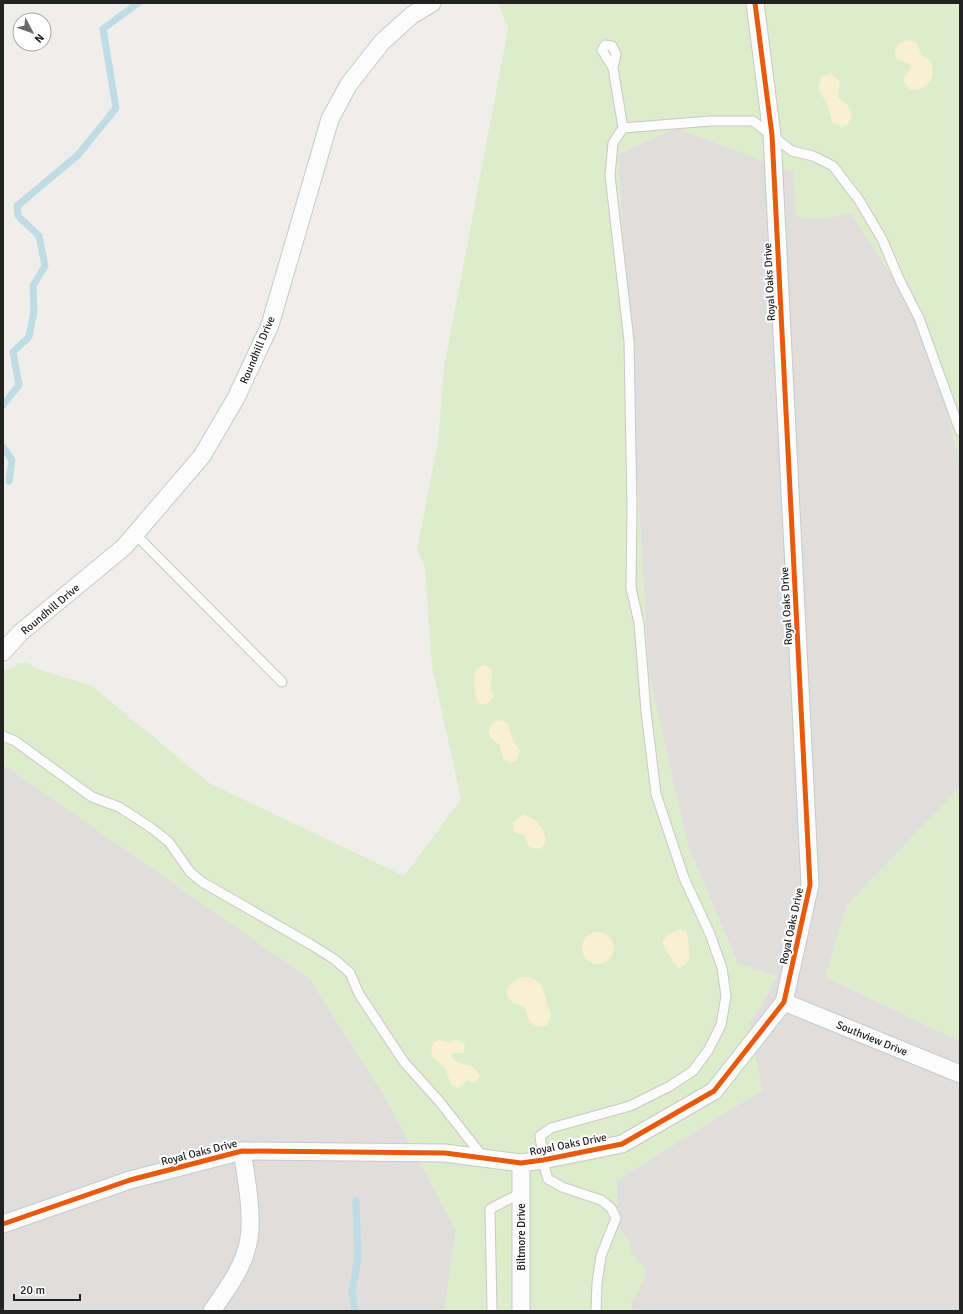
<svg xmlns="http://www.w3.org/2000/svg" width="963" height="1314" font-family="Signika,sans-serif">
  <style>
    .residential { fill: #dfdedc }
    .grass { fill: #ddeccb }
    .sand { fill: #f8f0d0 }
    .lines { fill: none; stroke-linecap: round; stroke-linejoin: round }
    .stream { stroke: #bfdbe3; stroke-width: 7 }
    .lane-casing { stroke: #c9c8c7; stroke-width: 11 }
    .street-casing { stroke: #c9c8c7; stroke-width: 19 }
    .lane { stroke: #fdfcfc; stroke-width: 9 }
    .street { stroke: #fdfcfc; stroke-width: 17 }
    .cycleway-casing { stroke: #fff; stroke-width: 8 }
    .cycleway { stroke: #e8590c; stroke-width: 5 }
    .labels { text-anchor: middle; stroke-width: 4; stroke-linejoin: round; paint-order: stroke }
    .street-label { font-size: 11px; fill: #222; stroke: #fff }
  </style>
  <rect width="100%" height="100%" fill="#f0eeeb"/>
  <g class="residential">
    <polygon points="676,128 835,187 928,332 960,464 960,787 847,905 825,977 960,1041 960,1311 633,1311 616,1258 617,1180 762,1090 736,960 688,846 649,676 618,154"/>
    <polygon points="3,764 309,978 385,1097 456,1230 444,1311 3,1311"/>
  </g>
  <g class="grass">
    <path d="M498,3H960V464L934,359L919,318L852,214C839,216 806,224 796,214L793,172L676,128L618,154L649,676L688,846L737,964L777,976L762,1005L749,1024L762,1090L617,1180L616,1232L619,1228L630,1242L631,1253L645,1269V1278L631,1304L633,1311H444L456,1230L385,1097L309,978L3,764V671L16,666L18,663H29L35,668L92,686L209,783L404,876L461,799L432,667L425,568L417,550L438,441L444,367L508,29Z"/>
    <polygon points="960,787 960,1041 825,977 847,905"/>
  </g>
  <g class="sand">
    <path d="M907,40L916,42C919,46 919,52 923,56C926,58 929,59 931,62C938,78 925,93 909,89L903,80L911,67L909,64L896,59C893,49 897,42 907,40Z"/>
    <polygon points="830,73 840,81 838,97 847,104 852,114 849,124 842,127 832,122 828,106 818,88 821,77"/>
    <path d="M484,665L491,668C493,678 487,686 494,695L491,701L483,705L478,703C474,691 473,681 476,669Z"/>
    <polygon points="501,720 508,723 512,738 520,751 517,760 510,763 503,759 500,745 491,739 488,731 494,721"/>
    <path d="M523,814C536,818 545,827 546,842L540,849L529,847L524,835L514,832L513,822Z"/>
    <path d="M680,929L686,931C689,936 689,952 689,959L686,964L679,968C674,965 663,946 662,941L667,935Z"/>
    <circle cx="598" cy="948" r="16"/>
    <path d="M520,977C540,976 543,986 547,1003C548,1007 550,1010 551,1015L547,1025C532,1031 528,1019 525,1008C521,1004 515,1005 511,1001C500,992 511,981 520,977Z"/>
    <path d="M440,1040L449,1043L456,1040L465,1044L464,1053H454L451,1056C460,1069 474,1060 480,1076L477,1082L473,1083L468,1080L458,1088L451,1085L445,1068L432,1056L431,1048L434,1042Z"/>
  </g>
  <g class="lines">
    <g class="stream">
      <polyline points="3,405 19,385 13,352 29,337 34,311 33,286 45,266 39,236 18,216 17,206 78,155 116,108 103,29 138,3"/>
      <polyline points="3,447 12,460 9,481"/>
      <polyline points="355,1311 352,1292 358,1258 356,1200"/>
    </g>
    <defs>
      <g id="lane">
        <polyline points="613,68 602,50 605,45 612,46 616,54 613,68 623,128 711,121 753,121 792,151 813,156 833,166 859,200 882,239 900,281 919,318 960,431"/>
        <polyline points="135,534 282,682"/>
        <polyline points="3,736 15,741 92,797 119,807 150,827 169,842 190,872 202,882 310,944 334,959 350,973 359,994 404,1062 439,1101 483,1157"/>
        <polyline points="492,1311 490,1209 521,1193"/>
        <polyline points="596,1311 597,1283 601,1256 616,1218 611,1208 601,1200 562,1187 548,1179 545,1169 540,1136 551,1128 630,1106 670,1086 693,1071 709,1049 721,1025 726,996 722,968 710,934 684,878 656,794 646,711 639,623 631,588 632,508 629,341 610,175 613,143 623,128"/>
      </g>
      <g id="street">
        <polyline points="3,652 20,633 124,547 202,456 236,398 270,325 330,119 349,84 382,42 412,15 432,3"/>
        <polyline points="784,1002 960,1074"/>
        <polyline points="3,1224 130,1180 242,1151 445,1153 521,1163 543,1160 622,1144 714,1091 784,1002 810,885 772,135 755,3"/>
        <path d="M212,1311C226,1290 243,1269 248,1243C254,1219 246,1176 242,1151"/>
        <polyline points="521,1311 521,1163"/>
      </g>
    </defs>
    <use href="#lane" class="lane-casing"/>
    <use href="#street" class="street-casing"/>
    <use href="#lane" class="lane"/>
    <use href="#street" class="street"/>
    <defs>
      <polyline id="cycleway" points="3,1224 130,1180 242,1151 445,1153 521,1163 543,1160 622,1144 714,1091 784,1002 810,885 772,135 755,3"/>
    </defs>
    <use href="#cycleway" class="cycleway-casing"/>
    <use href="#cycleway" class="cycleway"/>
  </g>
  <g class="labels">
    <g class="street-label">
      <text transform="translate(769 282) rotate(-93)" y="4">Royal Oaks Drive</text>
      <text transform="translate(257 350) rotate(-67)" y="4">Roundhill Drive</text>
      <text transform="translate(786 606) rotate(-93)" y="4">Royal Oaks Drive</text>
      <text transform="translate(50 609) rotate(-40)" y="4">Roundhill Drive</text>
      <text transform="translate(791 926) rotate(-78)" y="4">Royal Oaks Drive</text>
      <text transform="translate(872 1038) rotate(22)" y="4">Southview Drive</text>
      <text transform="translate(568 1144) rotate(-11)" y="4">Royal Oaks Drive</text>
      <text transform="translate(199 1152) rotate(-14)" y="4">Royal Oaks Drive</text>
      <text transform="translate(521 1237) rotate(-90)" y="4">Biltmore Drive</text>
    </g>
  </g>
  <rect width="963" height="1314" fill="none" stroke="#222222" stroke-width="8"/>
  <g transform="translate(32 32) rotate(131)"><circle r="19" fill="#ffffff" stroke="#a7a7a7"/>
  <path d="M0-3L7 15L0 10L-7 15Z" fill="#6a6968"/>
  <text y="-6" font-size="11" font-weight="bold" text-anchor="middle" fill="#222222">N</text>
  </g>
  <path d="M14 1294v6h66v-6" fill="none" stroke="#222222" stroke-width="2"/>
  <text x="20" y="1294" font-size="12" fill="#222222" stroke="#ffffff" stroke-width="3" paint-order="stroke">20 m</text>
</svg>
